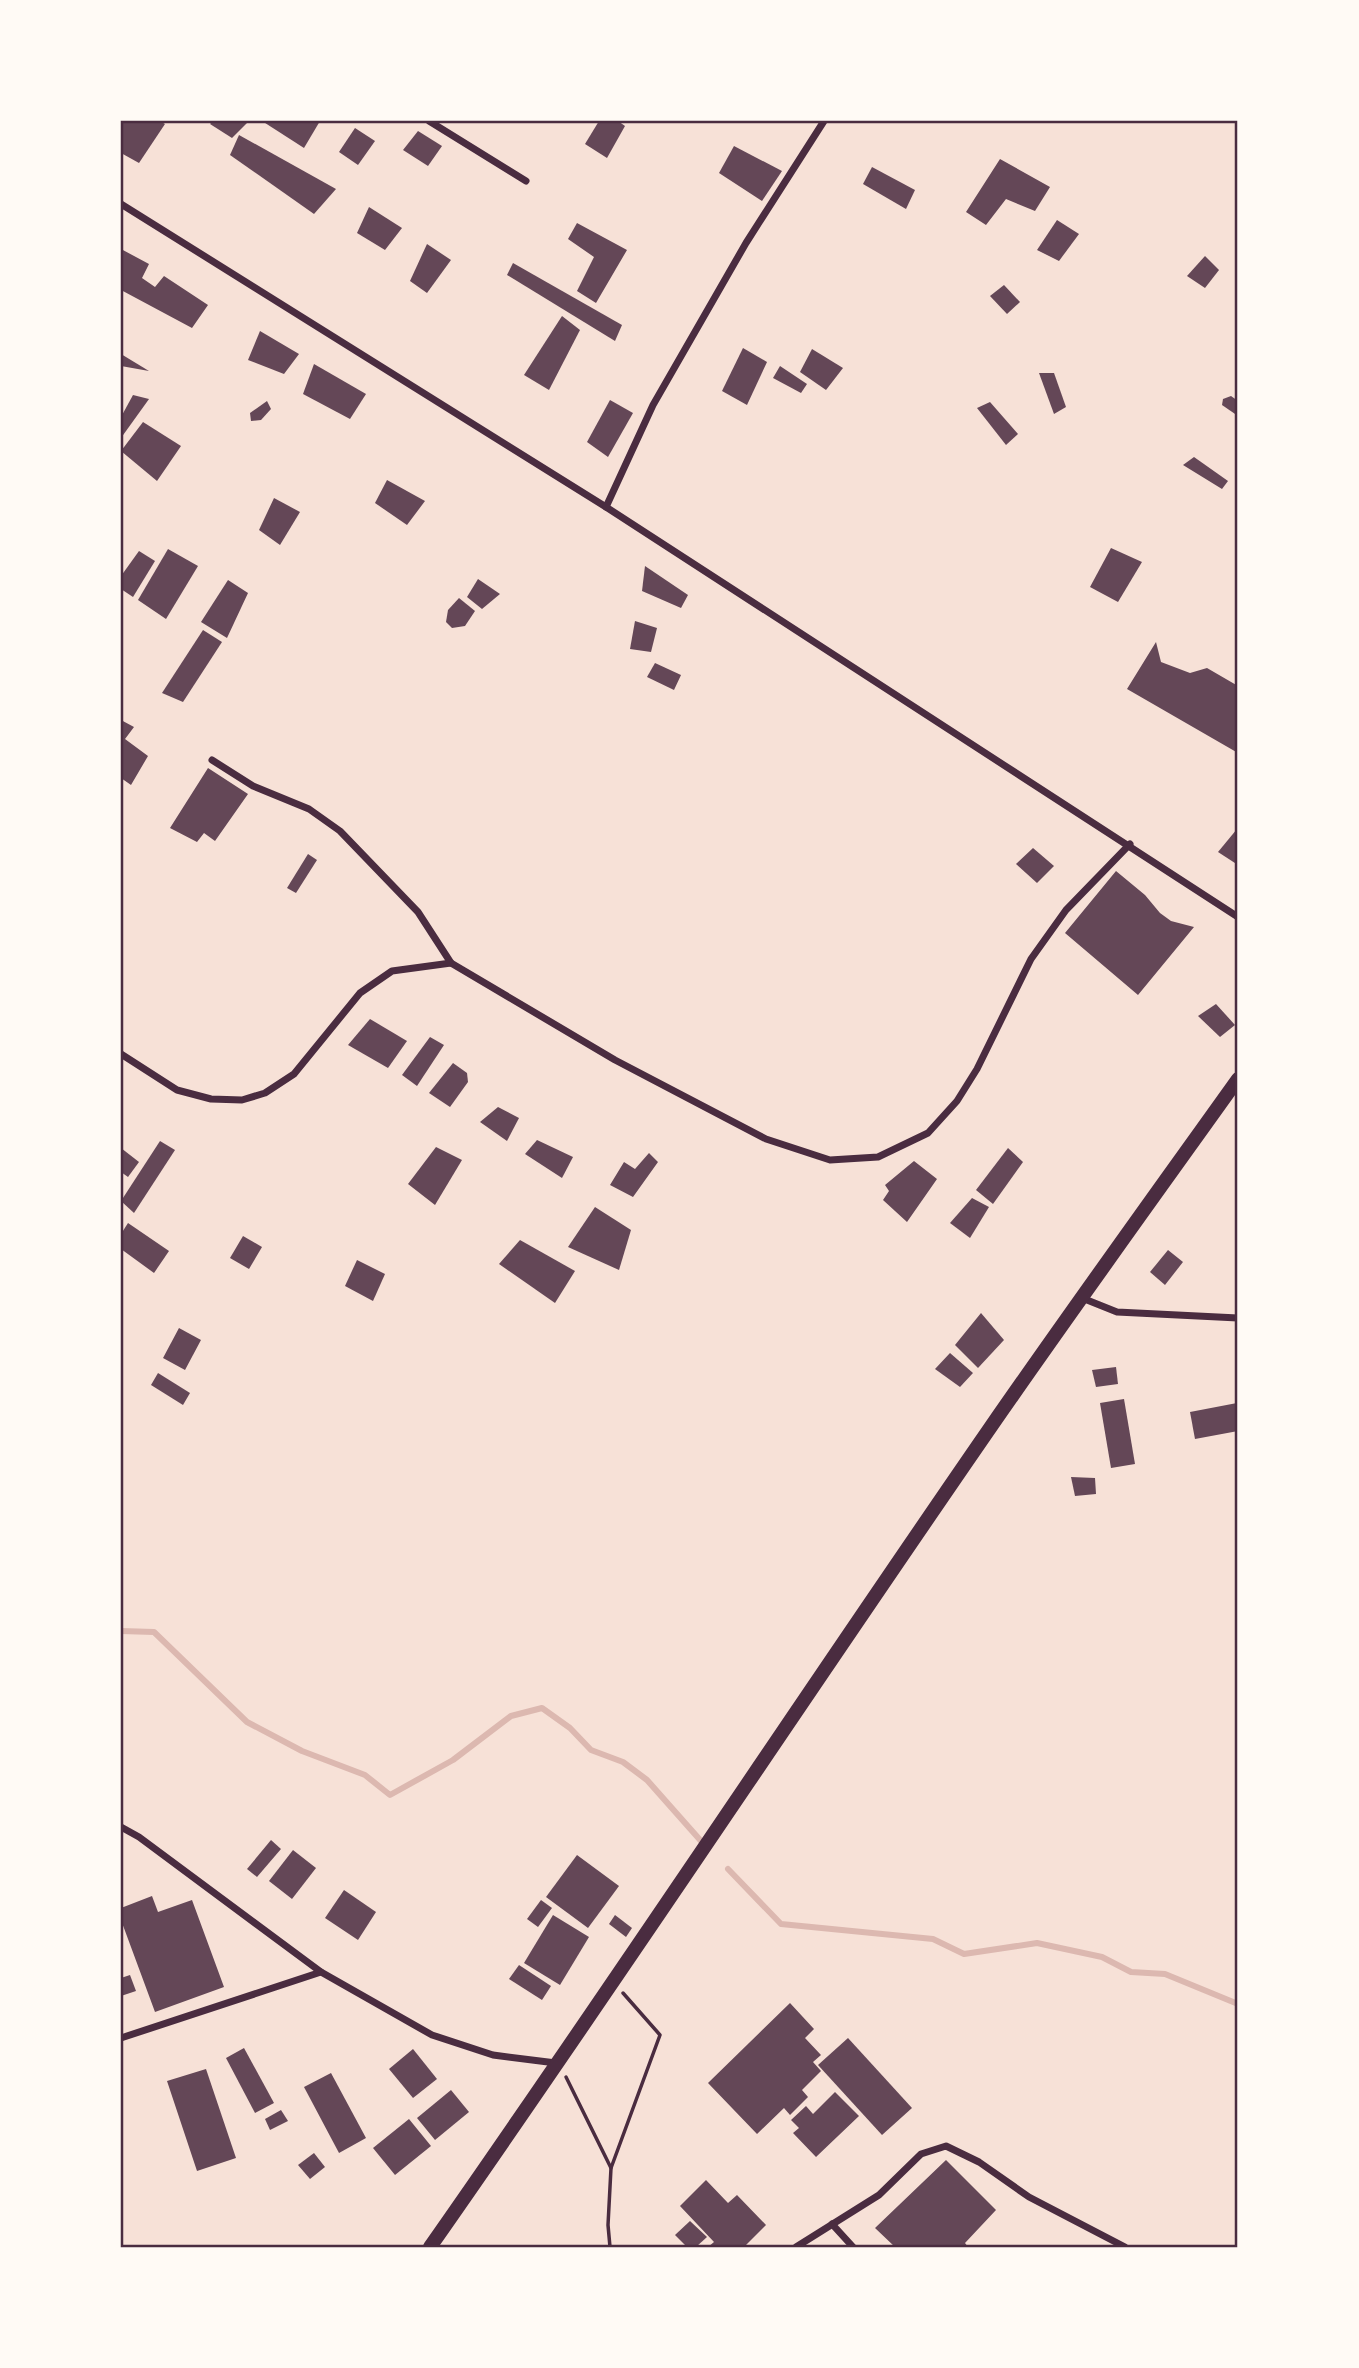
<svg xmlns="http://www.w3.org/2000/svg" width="1359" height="2368" font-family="Cabin,sans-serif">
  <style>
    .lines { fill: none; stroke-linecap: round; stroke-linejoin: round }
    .stream { stroke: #dcb8b0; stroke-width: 6 }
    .building { fill: #644757 }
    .path { stroke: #4a2c40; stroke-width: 3.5 }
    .minor { stroke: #4a2c40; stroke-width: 7 }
    .secondary { stroke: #4a2c40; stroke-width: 14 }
    .neatline { fill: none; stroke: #4a2c40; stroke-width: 2.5 }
  </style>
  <rect width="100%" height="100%" fill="#f7e1d7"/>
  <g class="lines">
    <g class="stream">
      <polyline points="121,1631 154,1632 247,1722 302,1751 365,1775 390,1795 453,1760 511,1716 542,1708 570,1728 591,1750 623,1762 647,1780 701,1841"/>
      <polyline points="728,1869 781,1924 933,1939 964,1954 1037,1943 1102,1957 1131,1972 1165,1974 1238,2004"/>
    </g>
  </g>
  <g class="building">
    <polygon points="121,121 160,121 165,124 139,163 121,153"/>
    <polygon points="213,121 249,121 232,138 210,124"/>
    <polygon points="262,121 320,121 304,148"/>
    <polygon points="599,121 618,121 625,126 607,158 585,144"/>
    <polygon points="355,128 375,141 358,165 339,152"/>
    <polygon points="418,131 442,146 428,166 403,150"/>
    <polygon points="239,135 336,189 314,214 230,155"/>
    <polygon points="734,146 782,171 762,201 719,173"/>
    <polygon points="1000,159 1050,187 1035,211 1006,199 986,225 966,212"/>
    <polygon points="872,167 915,190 906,209 863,184"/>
    <polygon points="369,207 402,228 385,250 357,233"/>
    <polygon points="1057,220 1079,234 1059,261 1037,250"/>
    <polygon points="577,223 627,250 596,303 577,291 594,257 568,239"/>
    <polygon points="427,244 451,260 427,293 410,281"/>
    <polygon points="121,249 149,264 142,278 155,287 164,276 208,305 192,328 121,290"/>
    <polygon points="1205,256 1219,270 1205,288 1187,276"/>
    <polygon points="513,263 622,325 615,341 507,275"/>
    <polygon points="1004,285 1020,302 1007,314 990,296"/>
    <polygon points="562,316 580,330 549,390 524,375"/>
    <polygon points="260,331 299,354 284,374 248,360"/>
    <polygon points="743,348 767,362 747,405 722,391"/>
    <polygon points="812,349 843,368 826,390 800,372"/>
    <polygon points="121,354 149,371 121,366"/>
    <polygon points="314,364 366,394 350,419 303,394"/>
    <polygon points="780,366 807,384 801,393 773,378"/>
    <polygon points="1039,373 1054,373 1066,407 1054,414"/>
    <polygon points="133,395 149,399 121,438 121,417"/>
    <polygon points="1231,396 1238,401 1238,416 1222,405 1223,399"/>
    <polygon points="610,400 633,413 608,457 587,442"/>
    <polygon points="267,401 271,409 261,420 251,421 250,413"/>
    <polygon points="990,402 1018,434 1006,445 977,408"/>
    <polygon points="143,422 181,446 157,481 121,451"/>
    <polygon points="1194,457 1228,481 1222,489 1183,465"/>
    <polygon points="387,480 425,501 407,525 375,503"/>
    <polygon points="274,498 300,512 280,545 259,530"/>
    <polygon points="1111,548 1142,562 1118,602 1090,587"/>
    <polygon points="168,549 198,566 166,619 138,600"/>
    <polygon points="139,551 155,561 133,597 121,589 121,576"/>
    <polygon points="645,566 688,595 681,608 642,591"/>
    <polygon points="478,579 500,594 482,609 467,597"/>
    <polygon points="228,580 248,593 227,638 201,622"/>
    <polygon points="459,598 475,611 465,626 452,628 446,622 448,610"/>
    <polygon points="635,621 657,628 651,652 630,649"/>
    <polygon points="203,630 222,642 183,702 162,693"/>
    <polygon points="1156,642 1161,662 1190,673 1207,668 1238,686 1238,753 1127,689"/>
    <polygon points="655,663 681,675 674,690 647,677"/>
    <polygon points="121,720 134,727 125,739 148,756 131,785 121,778"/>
    <polygon points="208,768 248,794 215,841 204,833 197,842 170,828"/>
    <polygon points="1237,829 1238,833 1238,865 1218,852"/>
    <polygon points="1033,848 1054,866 1037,883 1016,864"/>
    <polygon points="308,854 317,860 296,893 287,888"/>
    <polygon points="1116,871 1145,895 1160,913 1171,921 1194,927 1138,995 1065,933"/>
    <polygon points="1216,1004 1235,1025 1220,1037 1198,1016"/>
    <polygon points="370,1019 407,1041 388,1068 348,1045"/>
    <polygon points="430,1037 444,1045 417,1086 402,1075"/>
    <polygon points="453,1063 467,1073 468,1082 450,1107 429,1093"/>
    <polygon points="498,1107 519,1118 507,1141 480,1122"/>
    <polygon points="537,1140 573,1157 562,1178 525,1154"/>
    <polygon points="160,1141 175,1150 134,1213 121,1201"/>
    <polygon points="436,1147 462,1160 435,1205 408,1184"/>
    <polygon points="121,1148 139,1162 128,1177 121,1172"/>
    <polygon points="1008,1148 1023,1162 993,1204 976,1190"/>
    <polygon points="649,1153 658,1162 633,1197 610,1185 624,1162 635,1169"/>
    <polygon points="914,1161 937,1179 907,1222 883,1200 889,1191 885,1185"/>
    <polygon points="972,1198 989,1207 970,1238 950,1223"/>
    <polygon points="595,1207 631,1230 619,1270 568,1247"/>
    <polygon points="128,1223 169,1251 154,1273 121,1249 121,1234"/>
    <polygon points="243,1236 262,1247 249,1269 230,1258"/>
    <polygon points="520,1240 575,1271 555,1303 499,1264"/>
    <polygon points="1168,1250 1183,1262 1165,1285 1150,1272"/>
    <polygon points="357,1260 385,1274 373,1301 345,1286"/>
    <polygon points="981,1313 1004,1340 978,1368 955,1345"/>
    <polygon points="179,1328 201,1340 185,1370 163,1358"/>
    <polygon points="950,1353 973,1373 960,1387 935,1369"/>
    <polygon points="1116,1367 1118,1384 1096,1387 1092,1370"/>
    <polygon points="158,1373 190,1393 183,1405 151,1385"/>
    <polygon points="1124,1399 1135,1464 1111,1468 1100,1403"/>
    <polygon points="1237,1403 1238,1431 1195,1439 1190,1412"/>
    <polygon points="1071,1477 1095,1478 1096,1494 1075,1496"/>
    <polygon points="271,1840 281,1849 257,1877 247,1869"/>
    <polygon points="293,1850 316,1868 292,1899 269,1881"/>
    <polygon points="577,1855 619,1886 588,1928 546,1897"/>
    <polygon points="344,1890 376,1912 358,1940 325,1918"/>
    <polygon points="152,1896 158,1912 192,1900 224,1987 155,2012 121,1920 121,1908"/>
    <polygon points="541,1900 552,1908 538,1927 527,1919"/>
    <polygon points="553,1915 589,1937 560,1985 524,1963"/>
    <polygon points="615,1915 632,1928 626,1937 609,1924"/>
    <polygon points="519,1965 551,1986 542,2000 509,1979"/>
    <polygon points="130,1975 136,1991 121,1996 121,1978"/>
    <polygon points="790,2003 814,2029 805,2038 821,2055 813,2062 821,2071 802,2090 808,2097 790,2115 784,2108 757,2134 708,2083"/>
    <polygon points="848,2038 912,2108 882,2135 818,2065"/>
    <polygon points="244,2048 274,2103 255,2113 226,2058"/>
    <polygon points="413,2049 437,2079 413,2098 389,2069"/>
    <polygon points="206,2069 236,2158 197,2171 167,2081"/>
    <polygon points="331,2073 366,2138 339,2153 304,2087"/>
    <polygon points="451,2090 469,2112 435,2140 417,2118"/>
    <polygon points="835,2092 859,2116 816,2157 793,2133 799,2128 791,2120 806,2106 813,2114"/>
    <polygon points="281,2110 288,2121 270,2130 265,2119"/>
    <polygon points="409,2119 431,2146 395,2175 373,2148"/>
    <polygon points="314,2153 325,2167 310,2179 298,2165"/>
    <polygon points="946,2160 996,2210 965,2243 968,2247 895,2247 875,2228"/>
    <polygon points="706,2180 728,2203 737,2195 766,2225 744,2247 708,2247 714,2242 680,2206"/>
    <polygon points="690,2221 707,2237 696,2247 687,2247 675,2235"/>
  </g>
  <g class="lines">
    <g class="path">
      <polyline points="566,2077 611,2168 608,2225 610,2247"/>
      <polyline points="611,2168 660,2035 623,1993"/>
    </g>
    <g class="minor">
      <polyline points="429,121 526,181"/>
      <polyline points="121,204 606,507 1238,917"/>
      <polyline points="606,507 653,405 746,243 824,121"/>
      <polyline points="212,760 253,786 309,809 340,831 418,912 451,963"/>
      <polyline points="121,1054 177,1090 211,1099 242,1100 265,1093 294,1074 360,993 392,971 451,963 615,1060 766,1139 830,1160 878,1157 928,1133 957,1101 977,1069 1031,959 1066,910 1130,844"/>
      <polyline points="1082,1298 1117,1312 1238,1318"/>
      <polyline points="121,1827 139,1837 321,1972 432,2035 493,2055 556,2063"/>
      <polyline points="121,2038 321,1972"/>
      <polyline points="832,2224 853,2247"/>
      <polyline points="796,2247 879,2195 921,2154 946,2146 979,2162 1029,2197 1125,2247"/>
    </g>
    <path class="secondary" d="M430,2247C620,1976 802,1700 990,1428C1071,1311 1155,1195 1238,1079"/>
  </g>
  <rect width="1359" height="2368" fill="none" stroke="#fffaf5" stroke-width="245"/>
  <rect x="122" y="122" width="1114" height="2124" class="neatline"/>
</svg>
